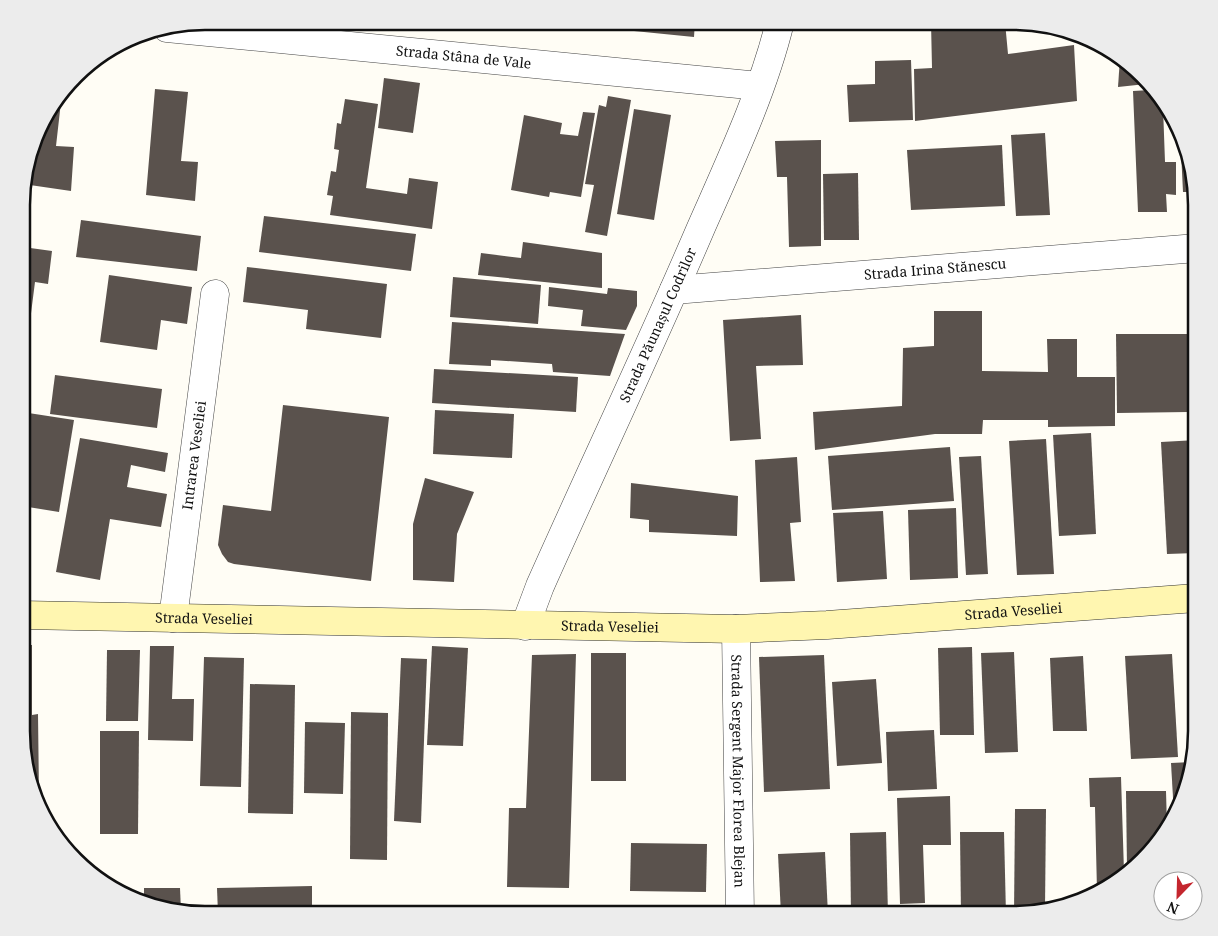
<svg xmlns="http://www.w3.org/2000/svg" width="1218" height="936" font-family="'Noto Serif',serif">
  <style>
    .building { fill: #5a524d }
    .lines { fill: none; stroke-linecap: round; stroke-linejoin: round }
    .street-casing { stroke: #444; stroke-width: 29 }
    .secondary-casing { stroke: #333; stroke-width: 29 }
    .street { stroke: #fff; stroke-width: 28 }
    .secondary { stroke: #fff6b0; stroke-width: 28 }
    .labels { text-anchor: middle; stroke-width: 5; stroke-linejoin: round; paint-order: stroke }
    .street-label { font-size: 14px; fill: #111; stroke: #fff }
    .rim { fill: none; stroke: #111; stroke-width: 2.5 }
  </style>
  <rect width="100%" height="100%" fill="#fffdf5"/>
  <g class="building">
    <polygon points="634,21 695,21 694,37 634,31"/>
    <polygon points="711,21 752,22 752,31 711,28"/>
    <polygon points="931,22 1005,22 1008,54 1074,45 1077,101 915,121 914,69 932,68"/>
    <polygon points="1120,58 1134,67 1146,84 1118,87"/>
    <polygon points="911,60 913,120 849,122 847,85 875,84 875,61"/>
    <polygon points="384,78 420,83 413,133 378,128"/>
    <polygon points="155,89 188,92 181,161 198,162 195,201 146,195"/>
    <polygon points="1151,90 1163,107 1165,162 1176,162 1176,195 1166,194 1167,212 1138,212 1133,91"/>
    <polygon points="62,93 56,146 74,147 71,191 23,184 46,113"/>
    <polygon points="608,96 631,100 607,236 585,232 594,185 585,184 599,105 606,107"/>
    <polygon points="345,99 378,104 366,188 407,194 409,178 438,182 432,229 330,215 333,196 327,195 331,171 336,172 339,150 334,149 337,123 341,124"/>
    <polygon points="634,109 671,115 654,220 617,214"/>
    <polygon points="583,112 595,113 581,197 550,192 549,197 511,190 524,115 562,123 560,134 578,136"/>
    <polygon points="1180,131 1183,135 1197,205 1197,213 1189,213 1187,192 1183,192"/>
    <polygon points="1045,133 1050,215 1016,216 1011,135"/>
    <polygon points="821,140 821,246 789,247 787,177 777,177 775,141"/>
    <polygon points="1002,145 1005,206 911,210 907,150"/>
    <polygon points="858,173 859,240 824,240 823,174"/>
    <polygon points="264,216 416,234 411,271 259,252"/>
    <polygon points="81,220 201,236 197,271 76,257"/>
    <polygon points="523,242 602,253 602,288 478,275 481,253 521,258"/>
    <polygon points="23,247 52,251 48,284 35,282 29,329 23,328"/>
    <polygon points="247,267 387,284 381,338 306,329 308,310 243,302"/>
    <polygon points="109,275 192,287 187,324 161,320 157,350 100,342"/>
    <polygon points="453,277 541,285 538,324 450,317"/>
    <polygon points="549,287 607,294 608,288 637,291 637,306 626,330 581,326 583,310 548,306"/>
    <polygon points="934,311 982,311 982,371 1048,372 1047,339 1077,339 1077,377 1115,377 1115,426 1048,427 1048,420 983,420 982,434 935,434 815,450 813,412 902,406 903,348 934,346"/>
    <polygon points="801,315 803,365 756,366 761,439 730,441 723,320"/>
    <polygon points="452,322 625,334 610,376 553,372 552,364 491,360 491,366 449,364"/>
    <polygon points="1116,334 1187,334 1188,412 1117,413"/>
    <polygon points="22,365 28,366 23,396 22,395"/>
    <polygon points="434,369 578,377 576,412 432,403"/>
    <polygon points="55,375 162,389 157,428 50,414"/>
    <polygon points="283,405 389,417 371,581 234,564 228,562 222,554 218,545 223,505 271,511"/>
    <polygon points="435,410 514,414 512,458 433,454"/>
    <polygon points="22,412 74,420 59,512 22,506"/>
    <polygon points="1091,433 1096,534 1059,536 1053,435"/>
    <polygon points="80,438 168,453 165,472 131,465 127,487 167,494 161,527 110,519 100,580 56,572"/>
    <polygon points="1046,439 1054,574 1017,575 1009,441"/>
    <polygon points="1197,440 1196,553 1167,554 1161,442"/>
    <polygon points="950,447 954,501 832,510 828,456"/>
    <polygon points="981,456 988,574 966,575 959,457"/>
    <polygon points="797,457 801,522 790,523 795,581 760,582 755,460"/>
    <polygon points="425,478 474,492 457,534 454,582 413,580 413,524"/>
    <polygon points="631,483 738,496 737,536 649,532 649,520 630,518"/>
    <polygon points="956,508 958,578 910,580 908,510"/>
    <polygon points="883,511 887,579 837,582 833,513"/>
    <polygon points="22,645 32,645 32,715 38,714 39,795 36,795 22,743"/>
    <polygon points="150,646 174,646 172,699 194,699 193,741 148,740"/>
    <polygon points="432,646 468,648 463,746 427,745"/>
    <polygon points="972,647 974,735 940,735 938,648"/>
    <polygon points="107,650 140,650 138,721 106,721"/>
    <polygon points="1014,652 1018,752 985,753 981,653"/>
    <rect x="591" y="653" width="35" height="128"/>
    <polygon points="576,654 569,888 507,887 509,808 526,808 532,655"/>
    <polygon points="1172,654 1178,757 1131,759 1125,656"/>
    <polygon points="824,655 830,789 764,792 759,657"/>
    <polygon points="1083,656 1087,731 1053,731 1050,658"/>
    <polygon points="204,657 244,658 241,787 200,786"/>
    <polygon points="401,658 427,659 421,823 394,821"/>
    <polygon points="876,679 882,763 837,766 832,682"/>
    <polygon points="250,684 295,685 293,814 248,813"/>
    <polygon points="351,712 388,713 387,860 350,859"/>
    <polygon points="305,722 345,723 343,794 304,793"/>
    <polygon points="934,730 937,789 888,791 886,732"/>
    <polygon points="100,731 139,731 138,834 100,834"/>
    <polygon points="1192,762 1183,801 1174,815 1171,763"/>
    <polygon points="1121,777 1124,872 1097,891 1095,807 1090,807 1089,778"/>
    <polygon points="1126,791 1166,791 1167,827 1151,852 1127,869"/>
    <polygon points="950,796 951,845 923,845 925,903 900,904 897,798"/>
    <polygon points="1015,809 1046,809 1045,908 1014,914"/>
    <polygon points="886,832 888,915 851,915 850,833"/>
    <polygon points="960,832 1004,832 1006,915 961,915"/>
    <polygon points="631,843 707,844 706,892 630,891"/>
    <polygon points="825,852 828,915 781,915 778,854"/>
    <polygon points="105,882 114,882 114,888 109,885"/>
    <polygon points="312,886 312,914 218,914 217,888"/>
    <polygon points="144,888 180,888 181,911 144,903"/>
  </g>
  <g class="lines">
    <defs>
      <g id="street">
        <path id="s1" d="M167,28L759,86"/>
        <path id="s2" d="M674,290L1197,248"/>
        <path id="s3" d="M173,618L215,294"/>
        <path id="s4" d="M525,626L540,586C593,467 649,349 700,230C729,164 763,92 780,22"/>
        <path id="s5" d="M736,629L740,915"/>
      </g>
      <g id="secondary">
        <path id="s6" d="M22,615L736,629L827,625L1196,598"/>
      </g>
    </defs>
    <use href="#street" class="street-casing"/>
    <use href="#secondary" class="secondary-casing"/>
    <use href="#street" class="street"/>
    <use href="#secondary" class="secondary"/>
  </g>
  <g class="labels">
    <g class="street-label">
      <text dy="5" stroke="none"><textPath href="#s1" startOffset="298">Strada Stâna de Vale</textPath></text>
      <text dy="5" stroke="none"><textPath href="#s2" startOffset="262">Strada Irina Stănescu</textPath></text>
      <text dy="5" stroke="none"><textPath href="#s4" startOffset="329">Strada Păunașul Codrilor</textPath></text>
      <text dy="5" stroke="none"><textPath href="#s3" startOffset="164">Intrarea Veseliei</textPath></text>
      <text dy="5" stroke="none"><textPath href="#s6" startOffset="992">Strada Veseliei</textPath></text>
      <text dy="5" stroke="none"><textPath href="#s6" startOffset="182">Strada Veseliei</textPath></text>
      <text dy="5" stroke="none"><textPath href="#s6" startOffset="588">Strada Veseliei</textPath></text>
      <text dy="5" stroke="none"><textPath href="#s5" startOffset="142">Strada Sergent Major Florea Blejan</textPath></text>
    </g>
  </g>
  <path d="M0 0H1218V936H0ZM205 30H1013A175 175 0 0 1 1188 205V731A175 175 0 0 1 1013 906H205A175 175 0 0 1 30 731V205A175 175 0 0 1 205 30Z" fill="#ececec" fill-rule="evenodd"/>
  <path class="rim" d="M205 30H1013A175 175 0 0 1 1188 205V731A175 175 0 0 1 1013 906H205A175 175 0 0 1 30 731V205A175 175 0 0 1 205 30Z"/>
  <g transform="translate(1178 896) rotate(203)"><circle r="24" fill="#ffffff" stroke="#a0a0a0"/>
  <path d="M0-4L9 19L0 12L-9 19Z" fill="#c4262e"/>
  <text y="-8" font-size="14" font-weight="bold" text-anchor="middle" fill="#111111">N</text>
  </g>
</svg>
